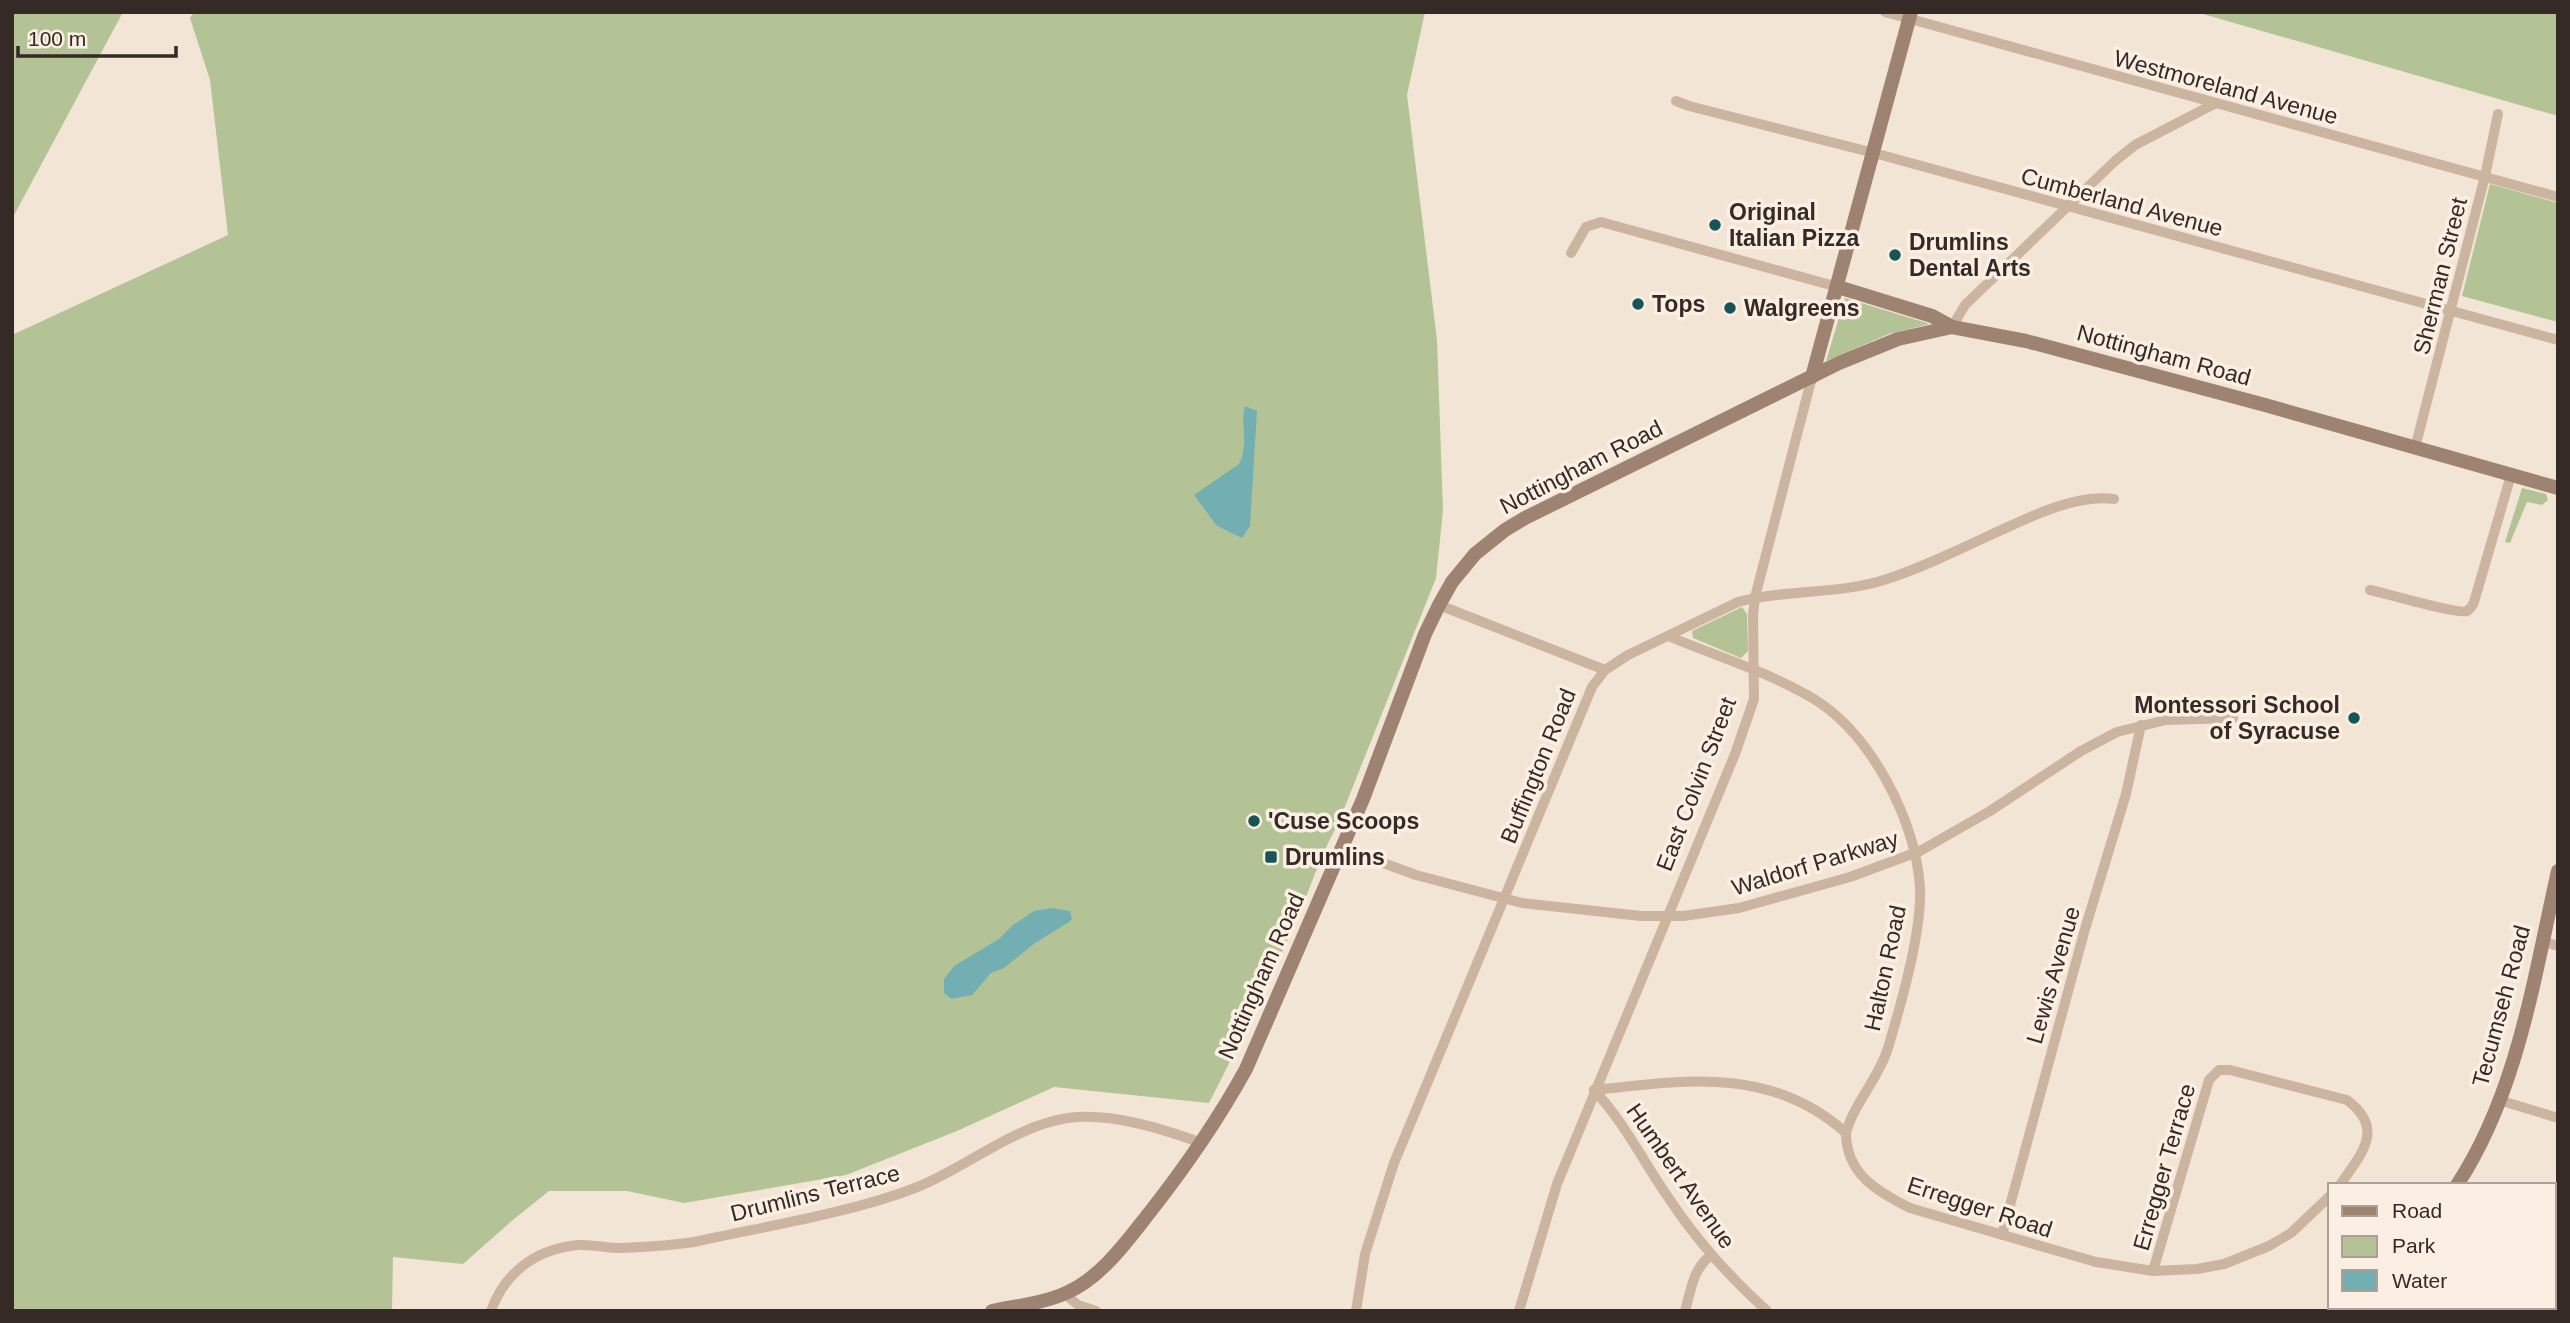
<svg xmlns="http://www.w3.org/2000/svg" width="2570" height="1323" font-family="Helvetica,sans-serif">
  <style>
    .green { fill: #b3c395 }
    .water { fill: #73afb2 }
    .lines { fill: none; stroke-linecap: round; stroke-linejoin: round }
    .street { stroke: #cbb5a1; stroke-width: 10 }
    .secondary { stroke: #9f8372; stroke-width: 14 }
    .poi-dot { fill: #175559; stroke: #faefe2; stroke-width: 2.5 }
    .labels { text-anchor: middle; stroke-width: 7; stroke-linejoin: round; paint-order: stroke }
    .street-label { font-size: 23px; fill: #352a25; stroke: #faefe2 }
    .poi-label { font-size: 23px; font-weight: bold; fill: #352a25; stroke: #faefe2; text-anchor: start }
  </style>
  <rect width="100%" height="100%" fill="#f3e5d6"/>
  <g class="green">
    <polygon points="12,12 123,12 12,219"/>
    <path d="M194,12H1425L1407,95L1437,340L1443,510L1436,578L1338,824C1319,857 1309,893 1293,928C1266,987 1239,1045 1209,1103L1054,1087L957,1131L846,1175L684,1203L627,1191H549L514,1219L463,1264L393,1257L392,1311H12V335L228,235L210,80L190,18Z"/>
    <polygon points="2196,12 2558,12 2558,116"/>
    <polygon points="2490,184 2558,203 2558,322 2462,296"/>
    <polygon points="1845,298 1930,324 1889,334 1826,361"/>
    <polygon points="2522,488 2546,494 2548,500 2542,505 2527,502 2510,543 2505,542"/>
    <polygon points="1742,607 1747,614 1748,651 1741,658 1693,638 1692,631"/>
  </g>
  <g class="water">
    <path d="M1245,406L1257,411L1250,526L1242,538L1217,526L1194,495L1239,464C1249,447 1240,425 1245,406Z"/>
    <polygon points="1052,908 1070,911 1072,919 1069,922 1035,943 1004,968 991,973 972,995 951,999 944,993 944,979 954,966 999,939 1013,925 1034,911"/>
  </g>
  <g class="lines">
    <g class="street">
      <polyline points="1885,12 2558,197"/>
      <polyline points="1676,101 1689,106 1874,153 2558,340"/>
      <polyline points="1571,253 1586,227 1601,222 1838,287"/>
      <polyline points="1952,327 1965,305 2115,161 2135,145 2214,104"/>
      <polyline points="2415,448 2485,176 2498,114"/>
      <path d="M2370,590C2385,593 2459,615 2467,611C2470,609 2473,605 2474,602L2511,475"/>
      <polyline points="1439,605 1605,670"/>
      <path d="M1668,636C1716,656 1769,672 1814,699C1872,735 1915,820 1920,887C1922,932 1901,1004 1888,1048C1879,1078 1853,1105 1846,1133"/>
      <polyline points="1342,848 1416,875 1522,903 1641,916 1683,916 1739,908 1850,877 1920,851 1990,811 2081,751 2117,732 2166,720 2233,718"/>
      <polyline points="2542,941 2558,946"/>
      <path d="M1594,1090C1684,1080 1772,1066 1846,1133C1846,1174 1878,1192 1910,1208L2096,1262L2153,1271L2197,1269L2224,1264L2269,1246L2291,1233L2330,1196"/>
      <path d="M1594,1090C1624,1122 1643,1161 1668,1197C1697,1241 1728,1275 1767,1311"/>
      <polyline points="2499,1100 2558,1118"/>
      <polyline points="2002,1235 2085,929 2126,794 2141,725"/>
      <path d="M2153,1271L2209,1080L2219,1070H2230L2347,1100C2386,1129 2361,1154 2340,1185"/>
      <polyline points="1065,1294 1078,1305 1096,1311"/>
      <polyline points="2400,1307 2405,1311"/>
      <path d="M491,1311C505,1272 536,1249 578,1245C592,1244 606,1248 620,1248C646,1247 673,1246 699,1241C767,1226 850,1213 915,1188C964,1169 1016,1125 1068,1118C1110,1112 1163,1129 1202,1143"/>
      <path d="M1356,1311L1365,1254L1394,1163L1592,687L1605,670L1628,655L1738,602C1786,589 1839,595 1887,579C1942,561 1992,532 2045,511C2066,503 2091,496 2114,499"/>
      <polyline points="1519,1311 1557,1184 1735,754 1754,699 1753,615 1755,597 1812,377"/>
      <path d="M1685,1311C1691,1290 1693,1269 1710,1256"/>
    </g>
    <g class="secondary">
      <polyline points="1838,287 1932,316 1952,327"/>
      <polyline points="1812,377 1911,12"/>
      <path d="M2457,1185C2518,1092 2534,977 2558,871"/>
      <path d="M992,1311C1016,1306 1044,1303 1066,1293C1101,1278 1127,1241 1150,1212C1186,1166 1218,1120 1246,1069L1363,799L1425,634L1439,605L1452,582L1475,554L1505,530L1525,518L1839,363L1898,339L1952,327L2026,341L2265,405L2558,488"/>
      <polyline points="2350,1311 2353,1307"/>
    </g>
  </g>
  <g class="poi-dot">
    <circle cx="1715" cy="225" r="7"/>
    <circle cx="1895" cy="255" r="7"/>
    <circle cx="1638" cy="304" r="7"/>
    <circle cx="1730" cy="308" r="7"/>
    <circle cx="2354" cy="718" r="7"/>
    <circle cx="1254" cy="821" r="7"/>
    <rect x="1264" y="850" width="14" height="14" rx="3.5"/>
  </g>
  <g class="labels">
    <g class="street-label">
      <text transform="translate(2226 87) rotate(15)" y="8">Westmoreland Avenue</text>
      <text transform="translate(2122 202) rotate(15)" y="8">Cumberland Avenue</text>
      <text transform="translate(2440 276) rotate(-76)" y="8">Sherman Street</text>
      <text transform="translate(2164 355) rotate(15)" y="8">Nottingham Road</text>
      <text transform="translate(1581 467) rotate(-27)" y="8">Nottingham Road</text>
      <text transform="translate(1538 766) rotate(-68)" y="8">Buffington Road</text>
      <text transform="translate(1696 784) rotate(-69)" y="8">East Colvin Street</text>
      <text transform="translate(1815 863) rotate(-17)" y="8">Waldorf Parkway</text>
      <text transform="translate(1885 968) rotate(-78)" y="8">Halton Road</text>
      <text transform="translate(2053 975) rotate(-74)" y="8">Lewis Avenue</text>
      <text transform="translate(1261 976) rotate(-66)" y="8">Nottingham Road</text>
      <text transform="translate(2501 1006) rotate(-75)" y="8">Tecumseh Road</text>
      <text transform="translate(2164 1167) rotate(-74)" y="8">Erregger Terrace</text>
      <text transform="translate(1681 1176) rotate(55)" y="8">Humbert Avenue</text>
      <text transform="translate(815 1193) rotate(-14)" y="8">Drumlins Terrace</text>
      <text transform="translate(1980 1207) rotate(18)" y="8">Erregger Road</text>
    </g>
    <g class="poi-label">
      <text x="1729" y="220">Original<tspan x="1729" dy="26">Italian Pizza</tspan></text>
      <text x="1909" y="250">Drumlins<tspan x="1909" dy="26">Dental Arts</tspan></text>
      <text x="1652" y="312">Tops</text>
      <text x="1744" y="316">Walgreens</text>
      <text x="2340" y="713" text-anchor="end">Montessori School<tspan x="2340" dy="26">of Syracuse</tspan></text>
      <text x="1268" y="829">'Cuse Scoops</text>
      <text x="1285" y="865">Drumlins</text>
    </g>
  </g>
  <rect width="2570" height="1323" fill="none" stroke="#352a25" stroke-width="28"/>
  <rect x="2328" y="1183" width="228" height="126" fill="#faefe2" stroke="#aba096" stroke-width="2"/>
  <rect x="2342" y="1206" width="35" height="10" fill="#9f8372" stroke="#aba096" stroke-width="2"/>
  <text x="2392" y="1218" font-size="21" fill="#352a25">Road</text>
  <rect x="2342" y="1236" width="35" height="21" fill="#b3c395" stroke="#aba096" stroke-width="2"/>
  <text x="2392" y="1253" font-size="21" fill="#352a25">Park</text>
  <rect x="2342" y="1270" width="35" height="21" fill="#73afb2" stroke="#aba096" stroke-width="2"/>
  <text x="2392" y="1288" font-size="21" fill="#352a25">Water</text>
  <path d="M18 46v10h158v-10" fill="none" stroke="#352a25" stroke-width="3.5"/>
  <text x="28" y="46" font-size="21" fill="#352a25" stroke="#faefe2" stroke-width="5" paint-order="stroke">100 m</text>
</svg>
